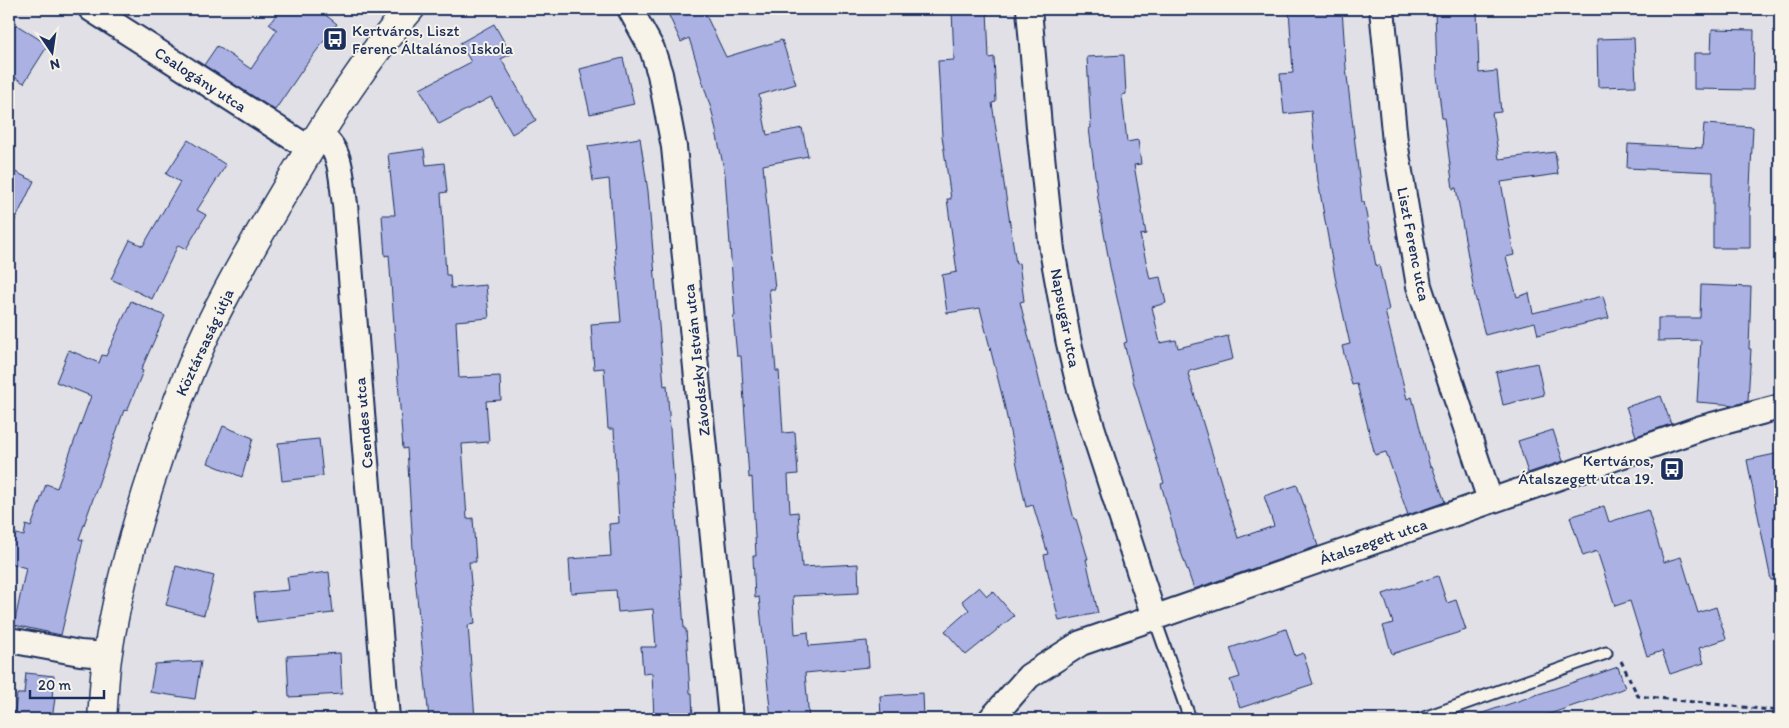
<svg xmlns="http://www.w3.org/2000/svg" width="1789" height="728" font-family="Itim,sans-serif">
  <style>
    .building { fill: #abb2e3; stroke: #1b2f5e }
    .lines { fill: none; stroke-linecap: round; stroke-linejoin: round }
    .service-casing { stroke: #1b2f5e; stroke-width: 15 }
    .minor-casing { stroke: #1b2f5e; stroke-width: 28 }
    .tertiary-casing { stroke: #1b2f5e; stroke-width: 31 }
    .path { stroke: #1b2f5e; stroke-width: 3; stroke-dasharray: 5 4; stroke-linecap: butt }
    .service { stroke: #f7f3e8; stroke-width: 11 }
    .minor { stroke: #f7f3e8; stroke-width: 24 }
    .tertiary { stroke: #f7f3e8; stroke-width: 28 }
    .labels { text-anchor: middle; stroke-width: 4; stroke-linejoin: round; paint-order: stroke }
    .poi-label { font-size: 16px; fill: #1b2f5e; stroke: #f7f3e8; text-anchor: start }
    .street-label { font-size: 16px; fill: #1b2f5e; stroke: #f7f3e8 }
  </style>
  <rect width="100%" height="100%" fill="#e0e0e6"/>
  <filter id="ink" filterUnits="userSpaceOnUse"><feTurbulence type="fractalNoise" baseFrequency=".02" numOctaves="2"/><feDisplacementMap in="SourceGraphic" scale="10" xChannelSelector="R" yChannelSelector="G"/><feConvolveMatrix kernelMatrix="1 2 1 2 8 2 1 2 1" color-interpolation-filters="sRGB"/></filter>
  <g filter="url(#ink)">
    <g class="building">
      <polygon points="281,9 318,9 337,24 305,66 275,110 204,65 217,46 251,69 277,30 269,24"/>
      <polygon points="666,9 703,9 726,57 782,40 796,84 759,95 767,135 802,128 808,156 763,165 775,289 769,289 776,371 779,371 783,433 795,432 798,474 788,475 790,513 798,512 802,567 858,564 859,593 793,596 795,634 808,632 809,646 867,641 869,667 805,673 809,719 771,719 759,597 755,598 753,556 756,556 752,477 749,478 741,356 737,356 733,316 735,316 725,174 712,112 689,38 681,42"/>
      <polygon points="952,9 987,9 989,58 994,57 996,102 992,103 1016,264 1019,263 1024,301 1020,302 1058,456 1074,519 1076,519 1088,559 1086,559 1098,613 1059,621 1044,555 1048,554 1033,505 1026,507 1003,399 980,308 947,313 942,275 957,272 947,199 951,199 942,136 938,61 954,60"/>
      <polygon points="1289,9 1342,9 1346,68 1362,202 1364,202 1376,266 1379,265 1389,310 1385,311 1407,399 1412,397 1430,467 1432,466 1445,502 1408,515 1386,452 1375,455 1357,384 1352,385 1342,346 1350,344 1335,277 1318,181 1311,111 1284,114 1280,74 1293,73"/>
      <polygon points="1435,9 1477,9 1479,73 1497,71 1501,112 1492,113 1499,159 1555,152 1558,174 1501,182 1514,255 1506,257 1517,297 1529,293 1533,313 1603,296 1609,318 1538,335 1535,322 1485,335 1475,296 1456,188 1453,189 1444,118 1442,118 1437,75"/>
      <polygon points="9,20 48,45 24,83 9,74"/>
      <polygon points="494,24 511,54 501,59 536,120 512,134 491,97 439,124 420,89 471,62 460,43"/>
      <polygon points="1712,29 1754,30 1753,90 1694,89 1694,53 1711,53"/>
      <polygon points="1634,38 1636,86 1598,87 1597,39"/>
      <polygon points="1124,55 1126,94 1122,95 1127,142 1138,140 1141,164 1134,165 1146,234 1140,235 1150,279 1160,277 1166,303 1152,307 1160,343 1176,340 1178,348 1228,336 1233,359 1189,371 1189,373 1188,374 1238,538 1274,526 1264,496 1297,485 1318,546 1194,589 1176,538 1161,484 1164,483 1134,384 1124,343 1127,342 1110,267 1098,199 1089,128 1091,128 1087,57"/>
      <polygon points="623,58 634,104 590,114 580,69"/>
      <polygon points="1704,124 1753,127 1749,207 1750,207 1750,248 1713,248 1713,172 1627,168 1628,144 1702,148"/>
      <polygon points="640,138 648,191 664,386 667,385 684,629 686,629 690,693 692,693 693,719 654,719 652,673 643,674 641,647 656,647 653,609 618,612 616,590 571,593 569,559 611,556 609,524 619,523 614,429 608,429 604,368 594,369 591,324 621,322 609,179 593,181 588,146"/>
      <polygon points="188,140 226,165 197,210 206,215 186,249 178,245 152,299 111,279 130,240 143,246 180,182 166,174"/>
      <polygon points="424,149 426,165 444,163 447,192 441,193 446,275 450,275 451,288 486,285 489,318 456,321 459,378 500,376 501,400 486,401 489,442 462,444 467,519 473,518 476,562 469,562 475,624 468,625 475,719 429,719 414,566 407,448 403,449 389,255 385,256 382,215 395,215 388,154"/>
      <polygon points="9,169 34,181 9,233"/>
      <polygon points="1701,285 1751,287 1749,349 1751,349 1748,401 1735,405 1697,402 1701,340 1658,341 1658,318 1700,318"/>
      <polygon points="131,301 165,316 141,370 143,371 127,411 124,410 79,539 83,540 61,635 14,625 26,568 9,563 9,532 24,536 26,525 31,527 46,484 57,488 91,396 56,382 69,350 99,363 102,355 106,356"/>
      <polygon points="1537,363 1544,395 1503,405 1496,372"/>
      <polygon points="1661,396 1671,424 1636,436 1626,407"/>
      <polygon points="223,426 253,438 242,477 208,463"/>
      <polygon points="1553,430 1563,461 1528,473 1518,441"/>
      <polygon points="319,439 323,476 282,481 278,443"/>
      <polygon points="1780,453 1780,579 1771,580 1747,460"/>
      <polygon points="1604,506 1609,522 1648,510 1664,562 1681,557 1698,613 1716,607 1726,639 1699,648 1704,663 1670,674 1662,651 1647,656 1630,601 1615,606 1597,551 1583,556 1570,517"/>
      <polygon points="176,566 214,576 204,615 166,605"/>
      <polygon points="329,572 333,613 257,622 254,593 289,590 287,577"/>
      <polygon points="1438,576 1447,603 1456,600 1466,630 1392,654 1383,626 1393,623 1383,594"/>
      <polygon points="979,587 987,596 993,591 1014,616 966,655 945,631 969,610 962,601"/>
      <polygon points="1286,629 1295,656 1303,653 1313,684 1240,708 1230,680 1240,677 1230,648"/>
      <polygon points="340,653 342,694 289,697 287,656"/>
      <polygon points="201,661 195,699 150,692 155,664"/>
      <polygon points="1618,667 1625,688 1535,719 1475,719 1474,716"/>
      <polygon points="26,673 54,676 52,698 55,698 52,719 14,719 17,694 24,694"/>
      <polygon points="923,693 924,719 881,719 880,696"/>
    </g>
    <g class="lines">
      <defs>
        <g id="service">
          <polyline points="1154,617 1190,719"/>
          <polyline points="1421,719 1606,653"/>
        </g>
        <g id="minor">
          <polyline points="91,9 310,149"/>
          <polyline points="630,9 652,49 660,74 674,147 731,719"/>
          <polyline points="1029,9 1039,127 1052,250 1068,339 1080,390 1154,617"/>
          <polyline points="1382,9 1395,142 1419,286 1490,500"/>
          <path d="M319,135C343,148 341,180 345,204L387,719"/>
          <polyline points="9,640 80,653 107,655"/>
          <polyline points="991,719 1029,676 1081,643 1701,428 1780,407"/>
        </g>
        <path id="tertiary" d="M102,719C104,697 104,674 108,652C118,587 136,524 157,461C172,415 189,369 210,325C235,274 264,226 293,177C328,119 365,60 410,9"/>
      </defs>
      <use href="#service" class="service-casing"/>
      <use href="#minor" class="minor-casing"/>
      <use href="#tertiary" class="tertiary-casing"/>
      <polyline class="path" points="1621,661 1638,696 1780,711"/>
      <use href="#service" class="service"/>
      <use href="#minor" class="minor"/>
      <use href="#tertiary" class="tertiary"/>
    </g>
  </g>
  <defs>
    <symbol id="bus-square" viewBox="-11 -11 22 22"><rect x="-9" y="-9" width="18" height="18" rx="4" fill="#1b2f5e" stroke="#f7f3e8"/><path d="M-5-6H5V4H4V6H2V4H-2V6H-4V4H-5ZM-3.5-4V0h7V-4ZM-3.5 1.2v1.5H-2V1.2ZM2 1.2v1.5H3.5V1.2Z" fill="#fff"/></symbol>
  </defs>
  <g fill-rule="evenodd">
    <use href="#bus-square" x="321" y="25" width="28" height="28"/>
    <use href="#bus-square" x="1658" y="455" width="28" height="28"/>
  </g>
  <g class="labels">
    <g class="poi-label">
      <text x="352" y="36">Kertváros, Liszt<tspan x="352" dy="18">Ferenc Általános Iskola</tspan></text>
      <text x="1654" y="466" text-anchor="end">Kertváros,<tspan x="1654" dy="18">Átalszegett utca 19.</tspan></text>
    </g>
    <g class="street-label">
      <text transform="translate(201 79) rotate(33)" y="6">Csalogány utca</text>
      <text transform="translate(1414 244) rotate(79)" y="6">Liszt Ferenc utca</text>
      <text transform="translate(1066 318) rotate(79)" y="6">Napsugár utca</text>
      <text transform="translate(204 342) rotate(-65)" y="6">Köztársaság útja</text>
      <text transform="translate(696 360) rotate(-96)" y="6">Závodszky István utca</text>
      <text transform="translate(363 423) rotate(-95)" y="6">Csendes utca</text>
      <text transform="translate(1373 541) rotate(-19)" y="6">Átalszegett utca</text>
    </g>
  </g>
  <rect width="1789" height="728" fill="none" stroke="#f7f3e8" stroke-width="30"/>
  <rect x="15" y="15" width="1759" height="698" fill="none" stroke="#1b2f5e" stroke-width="2" filter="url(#ink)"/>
  <g transform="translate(52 52) rotate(167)" stroke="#f7f3e8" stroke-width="4" paint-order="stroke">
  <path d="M0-4L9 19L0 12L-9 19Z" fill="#1b2f5e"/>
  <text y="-8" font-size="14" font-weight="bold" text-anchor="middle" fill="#1b2f5e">N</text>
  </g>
  <path d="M30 690v8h74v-8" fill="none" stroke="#1b2f5e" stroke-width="2.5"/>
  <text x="38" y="690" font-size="15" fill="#1b2f5e" stroke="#f7f3e8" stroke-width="4" paint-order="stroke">20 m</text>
</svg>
